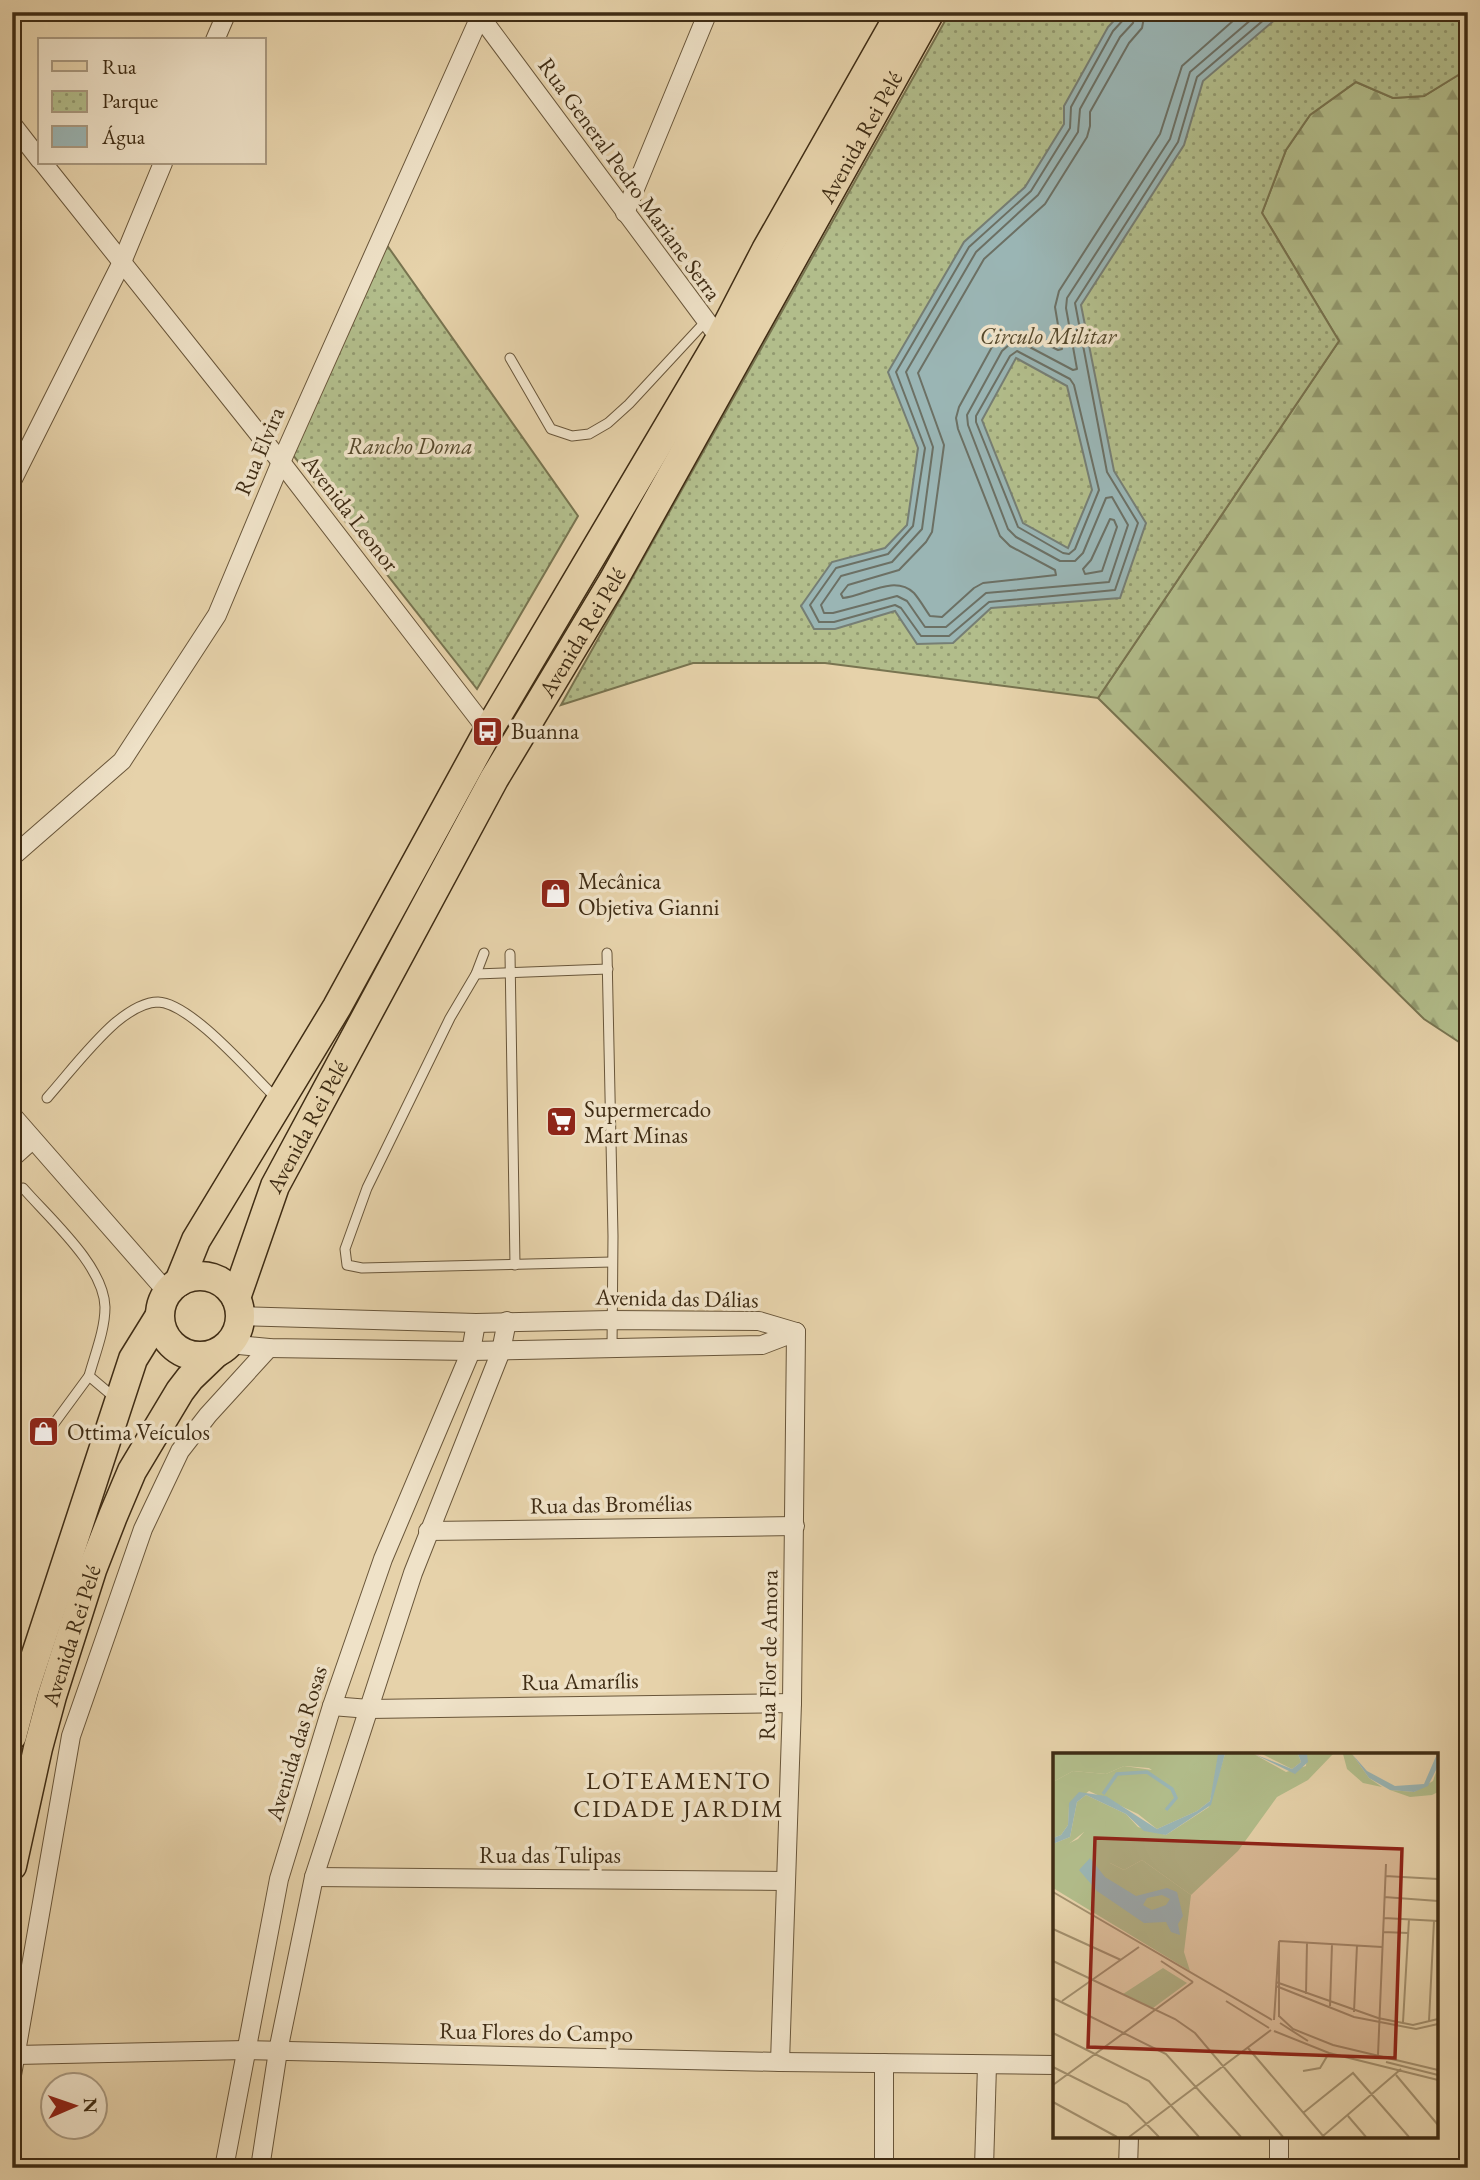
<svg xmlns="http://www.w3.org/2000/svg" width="1480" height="2180" font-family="'EB Garamond',serif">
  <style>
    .forest { fill: url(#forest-firs); stroke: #787450; stroke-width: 2 }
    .park { fill: url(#park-dots); stroke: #787450; stroke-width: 2 }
    .water { fill: #9ab5b4; stroke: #767e74; stroke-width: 2; fill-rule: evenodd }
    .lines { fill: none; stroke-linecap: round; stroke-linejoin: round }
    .shore { stroke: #6c7064; stroke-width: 2 }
    .service-casing { stroke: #69563a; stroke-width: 11 }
    .minor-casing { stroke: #69563a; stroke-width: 20 }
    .primary-casing { stroke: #3f2c14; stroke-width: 31 }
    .service { stroke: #efe2c8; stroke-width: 9 }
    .minor { stroke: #efe2c8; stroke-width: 18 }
    .primary { stroke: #e6d2aa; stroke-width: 28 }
    .labels { text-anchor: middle; stroke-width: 7; stroke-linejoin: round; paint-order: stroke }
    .street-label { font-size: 23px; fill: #3f2c14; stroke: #efe2c8 }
    .park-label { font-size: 23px; font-style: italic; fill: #56492c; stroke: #efe2c8 }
    .poi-label { font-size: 23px; fill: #3f2c14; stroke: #efe2c8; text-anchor: start }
    .neighbourhood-label { font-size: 24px; letter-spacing: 2px; fill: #3f2c14; stroke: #efe2c8 }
    .inset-river { fill: none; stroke: #9ab5b4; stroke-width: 3.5 }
    .inset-road { fill: none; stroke: #a3906e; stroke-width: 2 }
    .view { fill: #8f2418; fill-opacity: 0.15; stroke: #8f2418; stroke-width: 3.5 }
    .inset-edge { fill: none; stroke: #3f2c14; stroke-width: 3.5 }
  </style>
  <defs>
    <pattern id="forest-firs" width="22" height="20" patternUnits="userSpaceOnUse" patternTransform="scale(1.75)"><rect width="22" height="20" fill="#b2bd8b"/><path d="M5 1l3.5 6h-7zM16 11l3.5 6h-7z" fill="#929a70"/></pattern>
    <pattern id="park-dots" width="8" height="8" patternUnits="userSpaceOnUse" patternTransform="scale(1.75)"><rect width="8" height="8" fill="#b2bd8b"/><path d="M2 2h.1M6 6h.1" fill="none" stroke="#929a70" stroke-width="1.8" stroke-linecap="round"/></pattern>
  </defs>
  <rect width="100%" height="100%" fill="#e6d2aa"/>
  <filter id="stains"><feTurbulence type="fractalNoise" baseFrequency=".00286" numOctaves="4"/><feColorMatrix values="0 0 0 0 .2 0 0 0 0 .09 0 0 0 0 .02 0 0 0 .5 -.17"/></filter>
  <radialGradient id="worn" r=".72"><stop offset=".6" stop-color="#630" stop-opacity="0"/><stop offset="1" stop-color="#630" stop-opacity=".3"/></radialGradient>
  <polygon class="forest" points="1468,69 1468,1048 1424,1019 1098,698 1339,341 1262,213 1286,150 1310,115 1356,82 1393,98 1424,96"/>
  <g class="park">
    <polygon points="950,12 1468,12 1468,69 1424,96 1393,98 1356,82 1310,115 1286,150 1262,213 1339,341 1098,698 825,663 693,663 561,705"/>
    <polygon points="384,241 578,516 477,689 293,455"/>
  </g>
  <path class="water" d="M1122,12H1284L1203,81L1184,145L1081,305L1114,471L1146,523L1120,598L991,608L953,643L917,644L895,611L835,629H814L801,606L832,562L885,548L907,525L918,448L888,372L964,242L1025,187L1064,124V106L1108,27ZM1016,358L1067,386L1092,490L1068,548L1023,523L982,420Z"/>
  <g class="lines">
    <g class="shore">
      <polyline points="1126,12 1125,18 1113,31 1071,107 1070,128 1031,191 969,247 896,372 925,448 913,526 888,554 836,568 810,605 819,622 834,622 895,605 901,608 921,636 949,636 989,602 1115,590 1138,523 1107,472 1075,303 1178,142 1197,77 1273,12"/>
      <polyline points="1135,12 1133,23 1120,37 1080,109 1078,132 1038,195 976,252 906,372 933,447 922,529 892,562 841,576 821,605 824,613 833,613 897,596 907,601 925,627 946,627 986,593 1109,582 1128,525 1112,497 1106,498 1083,553 1075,561 1060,561 1016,537 1008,529 968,425 967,415 1002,351 1010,344 1022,343 1073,370 1077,369 1066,308 1067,298 1170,139 1190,72 1260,12"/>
      <path d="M1145,12L1142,28L1129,43L1090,112V126L1087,137L1045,204L984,259L918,373L944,445L932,532L926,542L899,570L848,585L841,594L843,598C865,596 894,574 914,593C920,600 925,609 930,616L942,617L974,588L983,583L1056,575L1055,570L1010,546L1000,536L958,429L956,418L959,407L993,345L1001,337L1013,332L1024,333L1058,350L1062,349L1055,307L1059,291L1160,134L1182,66L1243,12"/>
      <polygon points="1017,351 1070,379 1074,385 1099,490 1075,549 1069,554 1063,553 1018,527 976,422 976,416 1010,356"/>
      <polygon points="1110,519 1114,520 1117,527 1102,571 1085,574 1083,569 1091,560"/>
    </g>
    <defs>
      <g id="service">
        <polyline points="510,358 551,429 572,436 589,434 608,423 629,404 705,322"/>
        <polyline points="484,953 476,974 450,1018 367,1188 345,1249 347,1265 362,1268 612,1262"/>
        <polyline points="607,953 613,1236 612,1348"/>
        <polyline points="510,954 515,1265"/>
        <polyline points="476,974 608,969"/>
        <path d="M47,1098C69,1073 90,1045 115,1023C127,1013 143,1002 158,1002C191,1003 252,1075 277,1099"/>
        <path d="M23,1188C50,1219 104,1266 105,1307C105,1330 95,1354 89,1376"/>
        <polyline points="53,1425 89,1376 115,1398"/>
      </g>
      <g id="minor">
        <polyline points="477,12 720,339"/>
        <polyline points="215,40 227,12"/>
        <polyline points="12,124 40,160"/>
        <polyline points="43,163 281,462 488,731"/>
        <polyline points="625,213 708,12"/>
        <polyline points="12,481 122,262 163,163"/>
        <polyline points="12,857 122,761 217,615 281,462 482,12"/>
        <polyline points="12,1115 167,1292"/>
        <polyline points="12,1158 32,1140"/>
        <polyline points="240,1316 476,1323 611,1320 759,1321 796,1332"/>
        <polyline points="229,1344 269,1348 471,1351 762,1345 796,1332"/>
        <polyline points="428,1531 795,1526"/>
        <polyline points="332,1706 369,1709 792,1703"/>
        <polyline points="314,1877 785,1881"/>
        <polyline points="16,2055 246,2050 780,2062 1055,2065"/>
        <polyline points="780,2062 792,1703 796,1332"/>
        <polyline points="884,2063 884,2168"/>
        <polyline points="12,2075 71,1736 143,1529 180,1451 208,1415 269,1348"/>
        <polyline points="224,2168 279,1879 332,1706 383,1559 471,1351 476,1323"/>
        <polyline points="260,2168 278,2051 314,1877 413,1573 501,1351 507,1321"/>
        <polyline points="984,2168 987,2065"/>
        <polyline points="1128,2168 1129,2136"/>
        <polyline points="1279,2168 1279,2136"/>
      </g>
      <g id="primary">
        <circle cx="200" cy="1316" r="40"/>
        <polyline points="179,1282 196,1240 337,1007 488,731 720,339 766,250 901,12"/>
        <path id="s1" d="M236,1298L275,1186L494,779L613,581L930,12"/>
        <polyline points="12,1736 24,1691 133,1359 159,1317"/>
        <path id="s2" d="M12,1866L38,1748L52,1696L92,1570L113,1516L132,1471L180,1391L190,1378L215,1354"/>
      </g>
    </defs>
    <use href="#service" class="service-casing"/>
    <use href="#minor" class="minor-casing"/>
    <use href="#primary" class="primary-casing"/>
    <use href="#service" class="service"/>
    <use href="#minor" class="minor"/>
    <use href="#primary" class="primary"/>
  </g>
  <defs>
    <symbol id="bus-square" viewBox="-11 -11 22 22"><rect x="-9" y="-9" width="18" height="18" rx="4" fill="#8f2418" stroke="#efe2c8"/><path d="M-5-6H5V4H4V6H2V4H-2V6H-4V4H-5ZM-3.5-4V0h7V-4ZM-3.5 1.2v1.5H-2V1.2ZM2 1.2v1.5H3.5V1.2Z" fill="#fff"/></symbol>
    <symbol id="shop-square" viewBox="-11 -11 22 22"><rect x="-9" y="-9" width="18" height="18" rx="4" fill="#8f2418" stroke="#efe2c8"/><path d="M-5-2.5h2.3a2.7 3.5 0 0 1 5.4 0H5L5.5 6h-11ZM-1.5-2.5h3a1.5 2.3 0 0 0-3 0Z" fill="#fff"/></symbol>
    <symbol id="supermarket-square" viewBox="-11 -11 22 22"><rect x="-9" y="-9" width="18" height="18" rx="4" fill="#8f2418" stroke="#efe2c8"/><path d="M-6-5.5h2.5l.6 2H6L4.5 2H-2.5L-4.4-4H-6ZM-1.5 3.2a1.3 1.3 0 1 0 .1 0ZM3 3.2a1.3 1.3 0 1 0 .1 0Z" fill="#fff"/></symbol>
  </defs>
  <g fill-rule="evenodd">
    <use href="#bus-square" x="470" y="714" width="35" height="35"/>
    <use href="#shop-square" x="538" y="876" width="35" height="35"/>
    <use href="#supermarket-square" x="544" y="1104" width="35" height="35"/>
    <use href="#shop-square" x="26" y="1414" width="35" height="35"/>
  </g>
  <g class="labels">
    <g class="street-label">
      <text dy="8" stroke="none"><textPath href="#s1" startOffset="1320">Avenida Rei Pelé</textPath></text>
      <text transform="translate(630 179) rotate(54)" y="8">Rua General Pedro Mariane Serra</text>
      <text transform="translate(259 451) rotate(-67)" y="8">Rua Elvira</text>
      <text transform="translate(351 513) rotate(52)" y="8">Avenida Leonor</text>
      <text dy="8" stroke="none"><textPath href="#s1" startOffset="752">Avenida Rei Pelé</textPath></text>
      <text dy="8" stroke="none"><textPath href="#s1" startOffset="186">Avenida Rei Pelé</textPath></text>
      <text transform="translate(677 1298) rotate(1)" y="8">Avenida das Dálias</text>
      <text transform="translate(611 1504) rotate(-1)" y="8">Rua das Bromélias</text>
      <text dy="8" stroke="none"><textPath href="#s2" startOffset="238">Avenida Rei Pelé</textPath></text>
      <text transform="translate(768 1655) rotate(-89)" y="8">Rua Flor de Amora</text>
      <text transform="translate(580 1681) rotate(-1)" y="8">Rua Amarílis</text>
      <text transform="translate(296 1743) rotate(-73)" y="8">Avenida das Rosas</text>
      <text x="550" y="1863">Rua das Tulipas</text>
      <text transform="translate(536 2032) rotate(1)" y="8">Rua Flores do Campo</text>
    </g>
    <g class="park-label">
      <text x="1048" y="344">Circulo Militar</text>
      <text x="410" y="454">Rancho Doma</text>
    </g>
    <g class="poi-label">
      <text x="511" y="739">Buanna</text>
      <text x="578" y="889">Mecânica<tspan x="578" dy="26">Objetiva Gianni</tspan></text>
      <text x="584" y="1117">Supermercado<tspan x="584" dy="26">Mart Minas</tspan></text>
      <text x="67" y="1440">Ottima Veículos</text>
    </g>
    <g class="neighbourhood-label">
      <text x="679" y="1789">LOTEAMENTO<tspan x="679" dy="28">CIDADE JARDIM</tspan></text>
    </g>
  </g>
  <g transform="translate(1053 1753)">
    <rect width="385" height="385" fill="#e6d2aa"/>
    <path d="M0,1H160L125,35L96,15L71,13L53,21L20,18L0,29Z" fill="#b2bd8b"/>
    <path d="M160,1H165V14L157,48L144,58L104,76L85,61L36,38L16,53L15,72L8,82L0,85V29L20,18L53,21L71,13L106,18L125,34L136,14ZM172,1H201L233,19L253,13L254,1H280L255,27L224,44L185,98L138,142L89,107L71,117L57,110L53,103V77L31,79L4,100L0,98V91L17,84L24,49L33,42L73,61L85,74L113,82L156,54ZM209,1H245L248,9L239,16ZM290,1H299L316,25L329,34L310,30L294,16ZM385,13V39L379,42L357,44L337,37L361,39L380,28Z" fill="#b2bd8b"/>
    <path d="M38,58L52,68L57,110L71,117L89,107L138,142L131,199L137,218L0,135V98L25,86L31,79L27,72ZM110,215L134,230L100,255L70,241Z" fill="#b2bd8b"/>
    <path d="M165,1H172L158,52L113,82L91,78L73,61L33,42L24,49L17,84L0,91V85L8,82L15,72L16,50L26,39L53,43L104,76L144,58L157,48ZM201,1L239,16L248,9L245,1H254L255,9L242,21ZM299,1L314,18L342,33L371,31L384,1L385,13L375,33L361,39L337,37L316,25ZM37,105L52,124L83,143L114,135L124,139L130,163L125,171L127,182L118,179L113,169L91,170L44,138L26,117ZM109,142L117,146L113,152L99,157L90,152L94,145Z" fill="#9ab5b4" fill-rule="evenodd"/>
    <path class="inset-river" d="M50,41L64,21L94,19L119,36L123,45L113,57"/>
    <path class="inset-road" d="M332,123L385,126M0,139L219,267M331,144L385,148M331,165L385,168M0,176L68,207M330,179L355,180M226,188L329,194M0,208L122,266L142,280L230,384M108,208L140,229M223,229L325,265L360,272L385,266M223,233L301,264L363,276L385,271M253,241L254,189M0,245L113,301L188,384M9,248L86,194M173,248L216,275M277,253L279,191M301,259L304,192M226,263L240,276L280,292L385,317M226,264V188M221,267L226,189M376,268L381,168M350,269L356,166M227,270L255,288M221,278L276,300L385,327M0,280L96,328L146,384M195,295L271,384M325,302L333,111M333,309L385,322M0,314L74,351L106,384M250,318L267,315L276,300M343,322L385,372M0,332L140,229M0,349L64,384M250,360L300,320L356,384M295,363L313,384M270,383L348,316M76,384L218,277"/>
    <path class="view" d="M42,85L349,96L342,305L35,294Z"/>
    <rect width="385" height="385" class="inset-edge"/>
  </g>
  <rect width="1480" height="2180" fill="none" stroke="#e6d2aa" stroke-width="42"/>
  <rect x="14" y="14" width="1452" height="2152" fill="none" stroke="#3f2c14" stroke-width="3.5"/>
  <rect x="21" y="21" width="1438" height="2138" fill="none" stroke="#3f2c14" stroke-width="2"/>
  <rect x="38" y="38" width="228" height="126" fill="#efe2c8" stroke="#a99980" stroke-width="2"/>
  <rect x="52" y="61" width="35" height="10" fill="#e6d2aa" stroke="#a99980" stroke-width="2"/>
  <text x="102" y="74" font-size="21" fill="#3f2c14">Rua</text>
  <rect x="52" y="91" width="35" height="21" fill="url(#park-dots)" stroke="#a99980" stroke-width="2"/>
  <text x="102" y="108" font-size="21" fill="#3f2c14">Parque</text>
  <rect x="52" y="126" width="35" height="21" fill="#9ab5b4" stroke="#a99980" stroke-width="2"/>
  <text x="102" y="144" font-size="21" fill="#3f2c14">Água</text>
  <g transform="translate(74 2106) rotate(88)"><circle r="33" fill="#efe2c8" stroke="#a99980" stroke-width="2"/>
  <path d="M0-5L12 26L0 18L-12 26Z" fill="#8f2418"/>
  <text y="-10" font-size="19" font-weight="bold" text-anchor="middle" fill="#3f2c14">N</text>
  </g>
  <rect width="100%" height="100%" filter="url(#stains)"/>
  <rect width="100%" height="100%" fill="url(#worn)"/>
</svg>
